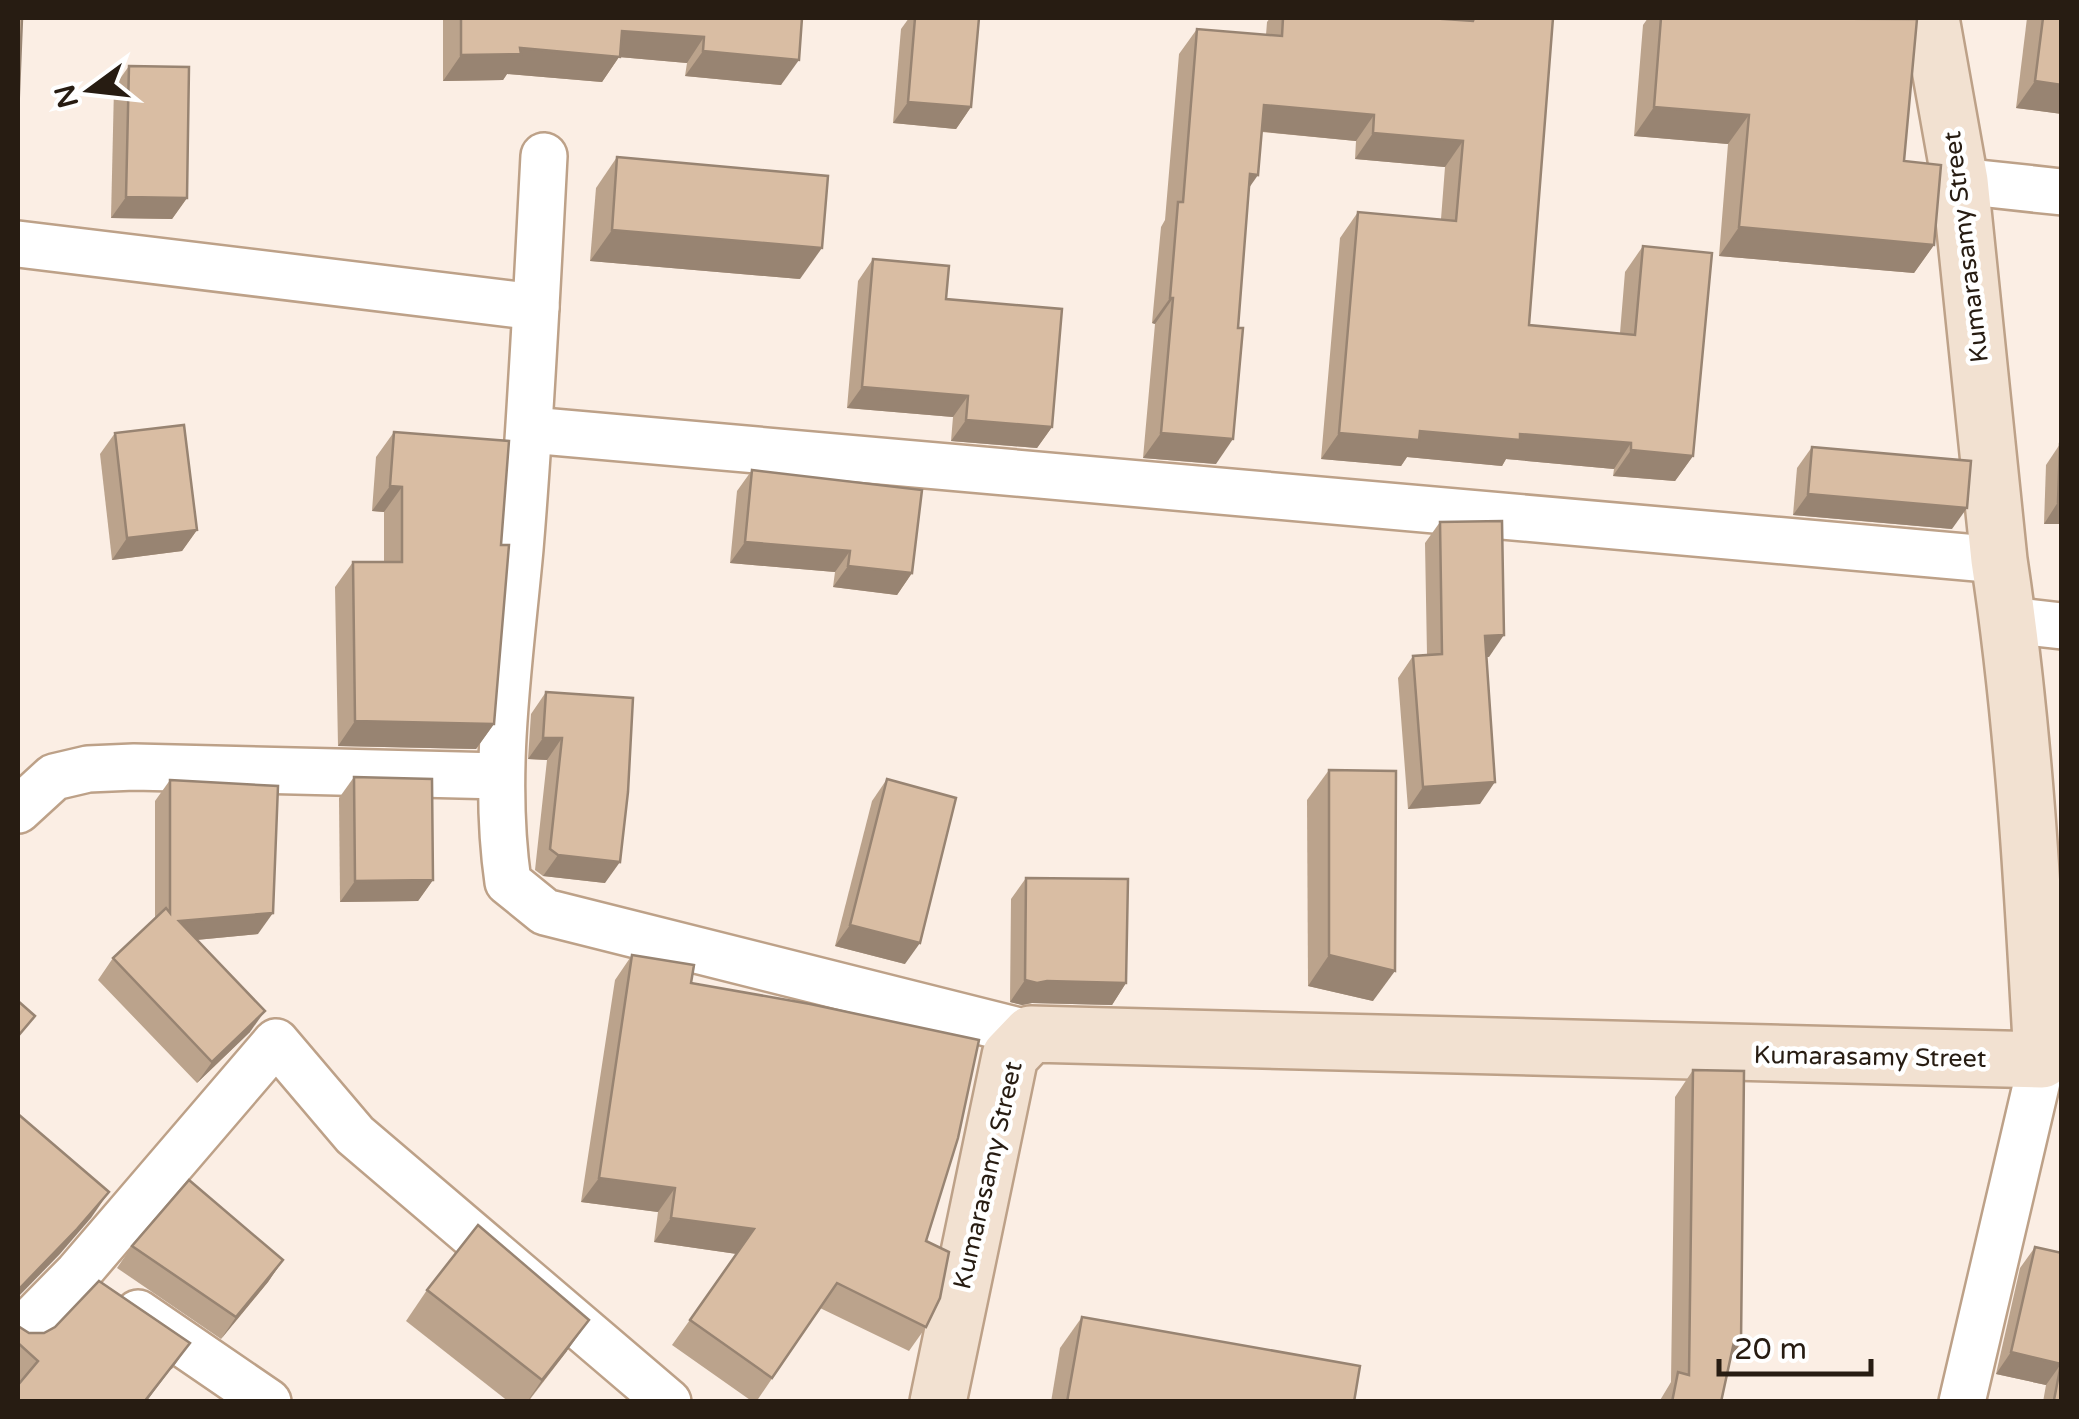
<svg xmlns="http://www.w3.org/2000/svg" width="2079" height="1419" font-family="'Varela Round',sans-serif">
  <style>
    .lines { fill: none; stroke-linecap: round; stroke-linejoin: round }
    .street-casing { stroke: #bda188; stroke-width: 50 }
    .secondary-casing { stroke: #bda188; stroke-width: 60 }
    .street { stroke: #fff; stroke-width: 45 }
    .secondary { stroke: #f2e1d1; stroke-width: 55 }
    .wall { fill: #bba38c }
    .shaded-wall { fill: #988472 }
    .building { fill: #d9bda3; stroke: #988472; stroke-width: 2.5 }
    .labels { text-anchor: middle; stroke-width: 9; stroke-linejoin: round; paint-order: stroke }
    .street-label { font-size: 25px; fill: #271c12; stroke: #fff }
  </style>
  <rect width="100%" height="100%" fill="#fbeee4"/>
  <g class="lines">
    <defs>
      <g id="street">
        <path d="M544,156C537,287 531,419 520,549C510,659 492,772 508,882L545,912L1031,1034"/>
        <polyline points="1960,181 2062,192"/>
        <polyline points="18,244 536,307"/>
        <polyline points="530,430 1999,560"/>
        <polyline points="2008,620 2062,626"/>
        <polyline points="18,810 54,777 88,769 134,767 501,776"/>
        <polyline points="138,1313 268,1402"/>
        <polyline points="18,1334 78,1273 276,1042 355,1135 668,1402"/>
        <polyline points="1962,1402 2042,1060 2062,1063"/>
      </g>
      <path id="secondary" d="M938,1402L1010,1056L1031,1034L2042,1060C2033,893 2024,725 1999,560L1960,181L1931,18"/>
    </defs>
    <use href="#street" class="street-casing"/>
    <use href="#secondary" class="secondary-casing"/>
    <use href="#street" class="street"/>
    <use href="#secondary" class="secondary"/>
  </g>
  <g class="wall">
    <polygon points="443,18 802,18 781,85 685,76 687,63 619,57 602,82 507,74 503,80 443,81"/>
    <polygon points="909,18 979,18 971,107 956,129 893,123 901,29"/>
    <polygon points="1270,18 1429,18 1458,20 1458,18 1553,18 1529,325 1620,333 1625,272 1643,246 1693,456 1675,481 1613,476 1614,469 1506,459 1502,466 1407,457 1401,466 1321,459 1340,238 1358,212 1441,219 1445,167 1355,159 1356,141 1262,132 1249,188 1216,464 1143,458 1155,324 1152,323 1161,227 1165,220 1179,54 1197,29 1266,35 1267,22"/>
    <polygon points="1648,18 1904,18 1904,161 1934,245 1914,273 1719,256 1728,144 1634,136 1643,25"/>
    <polygon points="2027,18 2062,18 2062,114 2016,108"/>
    <polygon points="129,66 187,198 172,219 111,218 114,87"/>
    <polygon points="617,157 800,279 590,261 596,188"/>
    <polygon points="873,259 946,299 1052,427 1037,448 951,441 953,417 847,408 858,281"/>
    <polygon points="394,432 501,545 494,724 476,749 338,746 335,587 353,562 384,562 384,512 372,511 376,457"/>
    <polygon points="115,433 197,530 182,551 112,560 100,454"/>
    <polygon points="2060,444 2062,524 2044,524 2046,465"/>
    <polygon points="1812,447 1952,529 1793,515 1797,468"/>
    <polygon points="752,470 912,573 897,595 833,587 835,572 730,563 737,491"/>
    <polygon points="1440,522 1489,657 1487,657 1480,804 1408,809 1398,678 1413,656 1427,655 1425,543"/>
    <polygon points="546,692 633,698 605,883 543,876 535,870 547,760 528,759 531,714"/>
    <polygon points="1329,770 1373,1001 1308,986 1307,800"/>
    <polygon points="354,777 433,880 418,901 340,902 339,798"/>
    <polygon points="887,779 905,964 835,946 872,801"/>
    <polygon points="170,780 258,934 196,940 250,1032 197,1083 98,980 113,958 155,918 155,801"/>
    <polygon points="1026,878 1126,983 1112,1005 1032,1003 1022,1005 1010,1002 1011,899"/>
    <polygon points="632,955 691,983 926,1241 926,1327 909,1351 820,1308 756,1402 753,1402 672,1345 737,1254 654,1242 658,1212 581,1202 615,980"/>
    <polygon points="1693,1070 1741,1343 1731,1357 1721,1402 1659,1402 1671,1382 1675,1097"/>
    <polygon points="132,1246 283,1260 268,1282 221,1339 117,1268"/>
    <polygon points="2035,1247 2062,1253 2062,1402 2043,1402 2046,1385 1996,1374 2020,1268"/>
    <polygon points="427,1290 567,1351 528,1402 509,1402 406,1321"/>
    <polygon points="1082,1317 1354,1402 1051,1402 1060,1348"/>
    <polygon points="18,1326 29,1333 190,1343 172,1369 18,1402"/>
  </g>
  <g class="shaded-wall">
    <polygon points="622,31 704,37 687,63 619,57 602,82 507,74 503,80 443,81 461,55 520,48"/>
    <polygon points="703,51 799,60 781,85 685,76"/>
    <polygon points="2035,81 2062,85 2062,114 2016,108"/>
    <polygon points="908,102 971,107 956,129 893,123"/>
    <polygon points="1264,105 1374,115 1356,141 1246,130"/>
    <polygon points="1654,107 1749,115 1728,144 1634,136"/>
    <polygon points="1373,133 1463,141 1445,167 1355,159"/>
    <polygon points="1250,174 1258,175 1240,201"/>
    <polygon points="126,197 187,198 172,219 111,218"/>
    <polygon points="1739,227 1934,245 1914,273 1719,256"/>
    <polygon points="612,230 822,248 800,279 590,261"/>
    <polygon points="1170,298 1173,298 1155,324 1152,323"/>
    <polygon points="862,387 968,396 953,417 847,408"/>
    <polygon points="966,420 1052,427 1037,448 951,441"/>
    <polygon points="1420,431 1520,434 1631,443 1614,469 1506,459 1502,466 1407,457 1401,466 1321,459 1339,433"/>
    <polygon points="1161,433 1233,439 1216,464 1143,458"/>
    <polygon points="1631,450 1693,456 1675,481 1613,476"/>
    <polygon points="390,486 402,487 384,512 372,511"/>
    <polygon points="1808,494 1967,508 1952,529 1793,515"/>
    <polygon points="2058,502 2062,502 2062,524 2044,524"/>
    <polygon points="197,530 182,551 112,560 127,538"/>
    <polygon points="745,542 850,551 835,572 730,563"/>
    <polygon points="848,566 912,573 897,595 833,587"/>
    <polygon points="1504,635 1489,657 1470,657 1485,636"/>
    <polygon points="355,721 494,724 476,749 338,746"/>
    <polygon points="543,738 562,738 547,760 528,759"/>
    <polygon points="1495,782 1480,804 1408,809 1423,787"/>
    <polygon points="558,855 620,862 605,883 543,876"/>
    <polygon points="433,880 418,901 340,902 355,881"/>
    <polygon points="273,913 258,934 164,943 179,921"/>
    <polygon points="850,925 920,943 905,964 835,946"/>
    <polygon points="1329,955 1395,971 1373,1001 1308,986"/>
    <polygon points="1025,980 1047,981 1126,983 1112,1005 1032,1003 1022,1005 1010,1002"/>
    <polygon points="265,1011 250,1032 197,1083 212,1062"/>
    <polygon points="599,1178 675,1188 658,1212 581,1202"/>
    <polygon points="109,1192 91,1218 59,1255 18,1297 18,1290"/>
    <polygon points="671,1218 754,1229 737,1254 654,1242"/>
    <polygon points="283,1260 268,1282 221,1339 236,1317"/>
    <polygon points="589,1320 567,1351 527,1402 542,1380"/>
    <polygon points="1734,1342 1741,1343 1722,1369"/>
    <polygon points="190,1343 146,1402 144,1402"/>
    <polygon points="2011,1352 2061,1364 2046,1385 1996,1374"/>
  </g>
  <g class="building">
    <polygon points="18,18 22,18 18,117"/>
    <polygon points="461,18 802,18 799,60 703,51 704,37 622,31 620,57 520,48 521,54 461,55"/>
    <polygon points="915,18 979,18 971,107 908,102"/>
    <polygon points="1283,18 1429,18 1473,21 1474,18 1553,18 1529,325 1635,335 1643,246 1712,253 1693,456 1631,450 1631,443 1520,434 1520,440 1420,431 1419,440 1339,433 1358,212 1456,221 1463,141 1373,133 1374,115 1264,105 1258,175 1250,174 1238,328 1243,328 1233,439 1161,433 1173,298 1170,298 1178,202 1183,202 1197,29 1282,36"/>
    <polygon points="1661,18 1917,19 1904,161 1941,165 1934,245 1739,227 1749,115 1654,107"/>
    <polygon points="2043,18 2062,18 2062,85 2035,81"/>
    <polygon points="129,66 189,67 187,198 126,197"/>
    <polygon points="617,157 828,176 822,248 612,230"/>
    <polygon points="873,259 949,266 946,299 1062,309 1052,427 966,420 968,396 862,387"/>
    <polygon points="184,425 197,530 127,538 115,433"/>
    <polygon points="394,432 509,441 501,545 509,545 494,724 355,721 353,562 402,562 402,487 390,486"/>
    <polygon points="2060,444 2062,444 2062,502 2058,502"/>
    <polygon points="1812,447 1971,461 1967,508 1808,494"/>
    <polygon points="752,470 922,490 912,573 848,566 850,551 745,542"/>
    <polygon points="1502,521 1504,635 1485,636 1495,782 1423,787 1413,656 1442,654 1440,522"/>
    <polygon points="546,692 633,698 628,792 620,862 558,855 550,849 562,738 543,738"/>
    <polygon points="1329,770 1396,771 1395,971 1329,955"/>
    <polygon points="354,777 432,779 433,880 355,881"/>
    <polygon points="887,779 956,798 920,943 850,925"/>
    <polygon points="170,780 278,786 273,913 179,921 265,1011 212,1062 113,958 166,908 170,913"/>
    <polygon points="1026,878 1128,879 1126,983 1047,981 1037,983 1025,980"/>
    <polygon points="632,955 694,965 691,983 810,1004 979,1040 958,1138 926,1241 949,1252 940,1298 926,1327 837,1283 772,1378 690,1320 754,1229 671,1218 675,1188 599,1178"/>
    <polygon points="18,1001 35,1016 18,1036"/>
    <polygon points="1693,1070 1744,1071 1741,1343 1734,1342 1721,1402 1672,1402 1678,1372 1689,1375"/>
    <polygon points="18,1114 109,1192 77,1229 18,1290"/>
    <polygon points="189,1180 283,1260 236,1317 132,1246"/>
    <polygon points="478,1225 589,1320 542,1380 427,1290"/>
    <polygon points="2035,1247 2062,1253 2062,1402 2054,1400 2061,1364 2011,1352"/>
    <polygon points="99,1281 190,1343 144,1402 18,1402 18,1385 38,1361 18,1343 18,1326 29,1333 44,1333 55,1327"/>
    <polygon points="1082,1317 1360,1366 1354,1402 1067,1402"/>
  </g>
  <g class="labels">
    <g class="street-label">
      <text transform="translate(1965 247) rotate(-97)" y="9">Kumarasamy Street</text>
      <text transform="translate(1870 1056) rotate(1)" y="9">Kumarasamy Street</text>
      <text transform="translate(987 1175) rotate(-77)" y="9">Kumarasamy Street</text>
    </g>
  </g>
  <rect width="2079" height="1419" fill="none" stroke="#271c12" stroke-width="40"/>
  <g transform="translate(90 90) rotate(255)" stroke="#ffffff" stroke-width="8" paint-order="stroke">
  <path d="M0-8L18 38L0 25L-18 38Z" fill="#271c12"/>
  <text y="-15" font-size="28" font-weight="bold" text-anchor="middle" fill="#271c12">N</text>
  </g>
  <path d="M1719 1359v15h152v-15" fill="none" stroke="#271c12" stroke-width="5"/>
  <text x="1734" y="1359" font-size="30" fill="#271c12" stroke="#ffffff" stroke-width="8" paint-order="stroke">20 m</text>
</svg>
